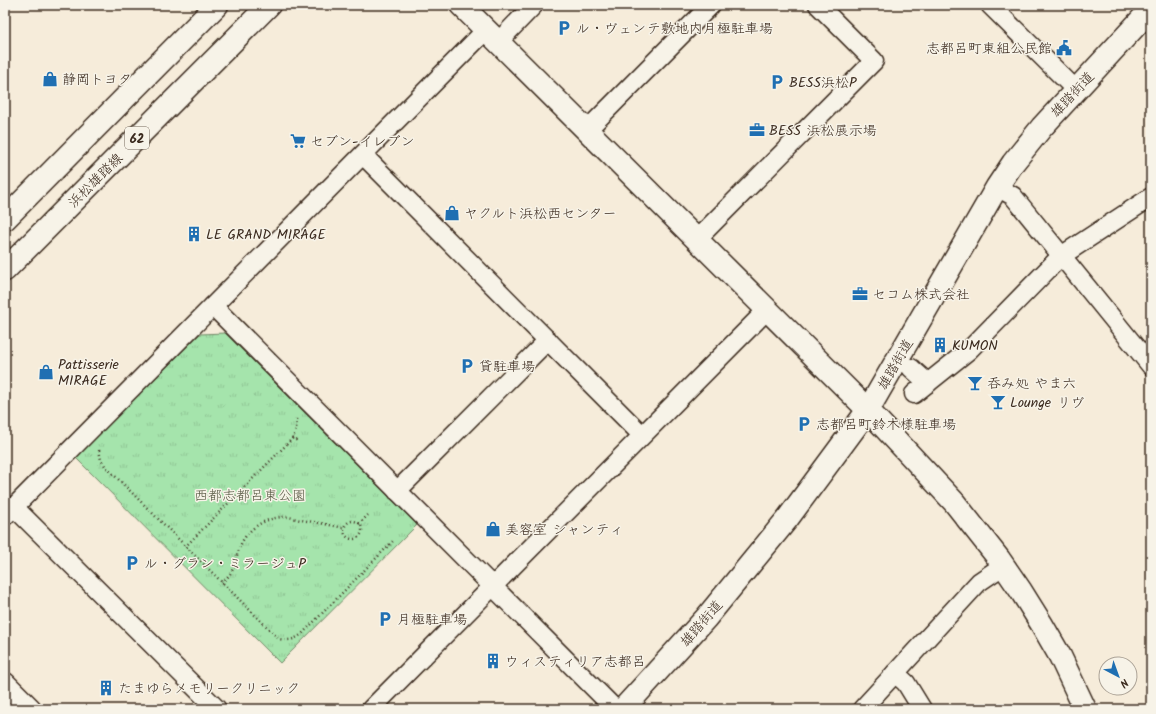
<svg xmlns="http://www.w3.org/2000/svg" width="1156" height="714" font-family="Kalam,'Klee One',sans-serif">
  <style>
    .grass { fill: url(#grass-tufts); stroke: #708765 }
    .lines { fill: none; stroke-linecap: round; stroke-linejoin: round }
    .street-casing { stroke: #3b2a1e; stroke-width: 21 }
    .secondary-casing { stroke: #3b2a1e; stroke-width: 25 }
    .primary-casing { stroke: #3b2a1e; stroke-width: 25 }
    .path { stroke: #3b2a1e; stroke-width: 2.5; stroke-dasharray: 1 3; stroke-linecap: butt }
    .street { stroke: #f7f3e8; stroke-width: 18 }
    .secondary { stroke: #f7f3e8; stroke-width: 22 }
    .primary { stroke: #f7f3e8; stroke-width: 22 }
    .labels { text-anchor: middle; stroke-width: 3; stroke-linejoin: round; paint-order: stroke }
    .shield { fill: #f7f3e8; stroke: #73665b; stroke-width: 1 }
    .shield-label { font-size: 13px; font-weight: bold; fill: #3b2a1e }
    .poi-label { font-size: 14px; fill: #3b2a1e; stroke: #f7f3e8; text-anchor: start }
    .street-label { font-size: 14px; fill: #3b2a1e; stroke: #f7f3e8 }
    .park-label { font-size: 14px; fill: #565842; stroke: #f7f3e8 }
  </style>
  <defs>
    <pattern id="grass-tufts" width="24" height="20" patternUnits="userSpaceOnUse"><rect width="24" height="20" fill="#a5e4ac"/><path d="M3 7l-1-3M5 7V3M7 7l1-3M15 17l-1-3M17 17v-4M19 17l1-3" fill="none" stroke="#8fc494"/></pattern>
  </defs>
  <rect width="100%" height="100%" fill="#f6ecda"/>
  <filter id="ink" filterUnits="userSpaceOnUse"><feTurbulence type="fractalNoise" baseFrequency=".025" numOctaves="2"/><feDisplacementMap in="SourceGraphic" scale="8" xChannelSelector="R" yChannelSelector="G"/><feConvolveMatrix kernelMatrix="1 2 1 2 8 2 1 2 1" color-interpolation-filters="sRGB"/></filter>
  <g filter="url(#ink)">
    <polygon class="grass" points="225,333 417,525 280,663 76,458 200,334"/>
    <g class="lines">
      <defs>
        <g id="street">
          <polyline points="990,5 1076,90"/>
          <polyline points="498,42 534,5"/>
          <polyline points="587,130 711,5"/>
          <polyline points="363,155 642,435"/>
          <polyline points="997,187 1013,196 1151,366"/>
          <polyline points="697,239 874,61 818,5"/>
          <polyline points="213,306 615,709"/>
          <polyline points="911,368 928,383"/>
          <polyline points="914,394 969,350 1061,256 1151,197"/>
          <polyline points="397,491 548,340"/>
          <polyline points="14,507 217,709"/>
          <polyline points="5,516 486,30"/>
          <polyline points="895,673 906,683 922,709"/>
          <polyline points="371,709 767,310"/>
          <polyline points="862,709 979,582 1004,565"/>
        </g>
        <g id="secondary">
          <polyline points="461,5 868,410 954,502 999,559 1021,591 1041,623 1060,656 1085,709"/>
          <polyline points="5,684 30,709"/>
          <polyline points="623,709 706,618 761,551 788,518 868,410 997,187 1013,163 1042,127 1151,9"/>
        </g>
        <g id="primary">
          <polyline points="5,219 217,5"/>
          <polyline points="5,270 269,5"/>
        </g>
      </defs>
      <use href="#street" class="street-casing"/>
      <use href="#secondary" class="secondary-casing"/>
      <use href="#primary" class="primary-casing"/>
      <g class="path">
        <polyline points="293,437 298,442"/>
        <path d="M99,450L101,460L106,467L279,639C289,641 294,640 302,634L394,540"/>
        <circle cx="353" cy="530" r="9"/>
        <polyline points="359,524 368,515"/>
        <path d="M185,547L292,439C296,432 297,427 296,418"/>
        <path d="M222,583C239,567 233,560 242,542C250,527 266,518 283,517C289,516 295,519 301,520C315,522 330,525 344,528"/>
      </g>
      <use href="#street" class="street"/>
      <use href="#secondary" class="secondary"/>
      <use href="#primary" class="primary"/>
    </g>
  </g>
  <defs>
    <symbol id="parking-bare" viewBox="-9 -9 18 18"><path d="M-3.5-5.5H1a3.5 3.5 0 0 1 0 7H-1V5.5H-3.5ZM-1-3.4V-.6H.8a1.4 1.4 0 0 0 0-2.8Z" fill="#1f6fb2" stroke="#f7f3e8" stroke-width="2.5" paint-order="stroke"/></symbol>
    <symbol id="civic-bare" viewBox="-9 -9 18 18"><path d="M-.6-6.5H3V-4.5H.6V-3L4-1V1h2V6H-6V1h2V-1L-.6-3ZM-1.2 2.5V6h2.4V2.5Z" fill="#1f6fb2" stroke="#f7f3e8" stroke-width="2.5" paint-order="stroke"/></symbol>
    <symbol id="shop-bare" viewBox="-9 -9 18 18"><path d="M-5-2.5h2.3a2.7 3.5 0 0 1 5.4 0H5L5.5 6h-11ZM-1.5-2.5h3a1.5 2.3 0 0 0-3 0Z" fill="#1f6fb2" stroke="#f7f3e8" stroke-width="2.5" paint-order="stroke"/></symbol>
    <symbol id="office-bare" viewBox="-9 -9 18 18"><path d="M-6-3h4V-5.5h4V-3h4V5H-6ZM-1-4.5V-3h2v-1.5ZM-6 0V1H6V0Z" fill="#1f6fb2" stroke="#f7f3e8" stroke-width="2.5" paint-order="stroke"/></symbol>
    <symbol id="supermarket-bare" viewBox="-9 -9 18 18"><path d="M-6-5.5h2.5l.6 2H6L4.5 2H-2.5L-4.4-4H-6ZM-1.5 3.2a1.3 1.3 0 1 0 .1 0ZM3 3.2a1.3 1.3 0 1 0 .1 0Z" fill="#1f6fb2" stroke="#f7f3e8" stroke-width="2.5" paint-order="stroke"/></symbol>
    <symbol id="building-bare" viewBox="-9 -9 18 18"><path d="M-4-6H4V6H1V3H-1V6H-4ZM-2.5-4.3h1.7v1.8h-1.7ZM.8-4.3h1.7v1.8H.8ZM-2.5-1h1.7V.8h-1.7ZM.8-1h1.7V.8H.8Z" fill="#1f6fb2" stroke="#f7f3e8" stroke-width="2.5" paint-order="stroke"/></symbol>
    <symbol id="bar-bare" viewBox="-9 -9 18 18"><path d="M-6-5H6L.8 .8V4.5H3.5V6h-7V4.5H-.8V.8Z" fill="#1f6fb2" stroke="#f7f3e8" stroke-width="2.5" paint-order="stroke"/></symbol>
  </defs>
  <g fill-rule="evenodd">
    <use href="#parking-bare" x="553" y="17" width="22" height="22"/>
    <use href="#civic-bare" x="1053" y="37" width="22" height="22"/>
    <use href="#shop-bare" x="39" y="68" width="22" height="22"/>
    <use href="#parking-bare" x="766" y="71" width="22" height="22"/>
    <use href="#office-bare" x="746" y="119" width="22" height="22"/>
    <use href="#supermarket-bare" x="287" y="130" width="22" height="22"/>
    <use href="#shop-bare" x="441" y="202" width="22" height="22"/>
    <use href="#building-bare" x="183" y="223" width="22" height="22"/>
    <use href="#office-bare" x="849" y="283" width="22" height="22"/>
    <use href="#building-bare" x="929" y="334" width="22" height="22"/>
    <use href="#parking-bare" x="456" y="355" width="22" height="22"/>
    <use href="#shop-bare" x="35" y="361" width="22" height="22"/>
    <use href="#bar-bare" x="964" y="372" width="22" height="22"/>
    <use href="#bar-bare" x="987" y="391" width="22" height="22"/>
    <use href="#parking-bare" x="793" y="413" width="22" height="22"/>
    <use href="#shop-bare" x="482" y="518" width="22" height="22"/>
    <use href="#parking-bare" x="121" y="552" width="22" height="22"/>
    <use href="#parking-bare" x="374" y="608" width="22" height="22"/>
    <use href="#building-bare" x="482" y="650" width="22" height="22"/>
    <use href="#building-bare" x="95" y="677" width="22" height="22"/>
  </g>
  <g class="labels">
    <rect class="shield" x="125" y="127" width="24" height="22" rx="3"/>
    <g class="shield-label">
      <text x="137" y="143">62</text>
    </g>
    <g class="poi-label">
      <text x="576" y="33">ル・ヴェンテ敷地内月極駐車場</text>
      <text x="1052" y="53" text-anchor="end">志都呂町東組公民館</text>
      <text x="62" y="84">静岡トヨタ</text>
      <text x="789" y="87">BESS浜松P</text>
      <text x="769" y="135">BESS 浜松展示場</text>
      <text x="310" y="146">セブン-イレブン</text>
      <text x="464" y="218">ヤクルト浜松西センター</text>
      <text x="206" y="239">LE GRAND MIRAGE</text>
      <text x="872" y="299">セコム株式会社</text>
      <text x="952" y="350">KUMON</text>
      <text x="58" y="369">Pattisserie<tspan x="58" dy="16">MIRAGE</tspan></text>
      <text x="479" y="371">貸駐車場</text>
      <text x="987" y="388">呑み処 やま六</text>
      <text x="1010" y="407">Lounge リヴ</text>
      <text x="816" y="429">志都呂町鈴木様駐車場</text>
      <text x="505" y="534">美容室 シャンティ</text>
      <text x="144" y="568">ル・グラン・ミラージュP</text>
      <text x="397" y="624">月極駐車場</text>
      <text x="505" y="666">ウィスティリア志都呂</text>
      <text x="118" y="693">たまゆらメモリークリニック</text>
    </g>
    <g class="street-label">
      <text transform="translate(1072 94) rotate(-47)" y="5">雄踏街道</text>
      <text transform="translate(95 180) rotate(-45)" y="5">浜松雄踏線</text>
      <text transform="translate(895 364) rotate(-60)" y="5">雄踏街道</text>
      <text transform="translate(701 623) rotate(-49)" y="5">雄踏街道</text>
    </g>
    <g class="park-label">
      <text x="250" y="500">西都志都呂東公園</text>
    </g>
  </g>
  <rect width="1156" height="714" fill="none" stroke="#f7f3e8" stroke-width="20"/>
  <rect x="10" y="10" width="1136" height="694" fill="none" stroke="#3b2a1e" stroke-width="1.5" filter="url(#ink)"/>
  <g transform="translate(1118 676) rotate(139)"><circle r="19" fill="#f7f3e8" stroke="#aca397"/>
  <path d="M0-3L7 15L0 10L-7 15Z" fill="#1f6fb2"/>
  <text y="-6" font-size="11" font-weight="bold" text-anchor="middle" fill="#3b2a1e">N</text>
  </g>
</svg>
